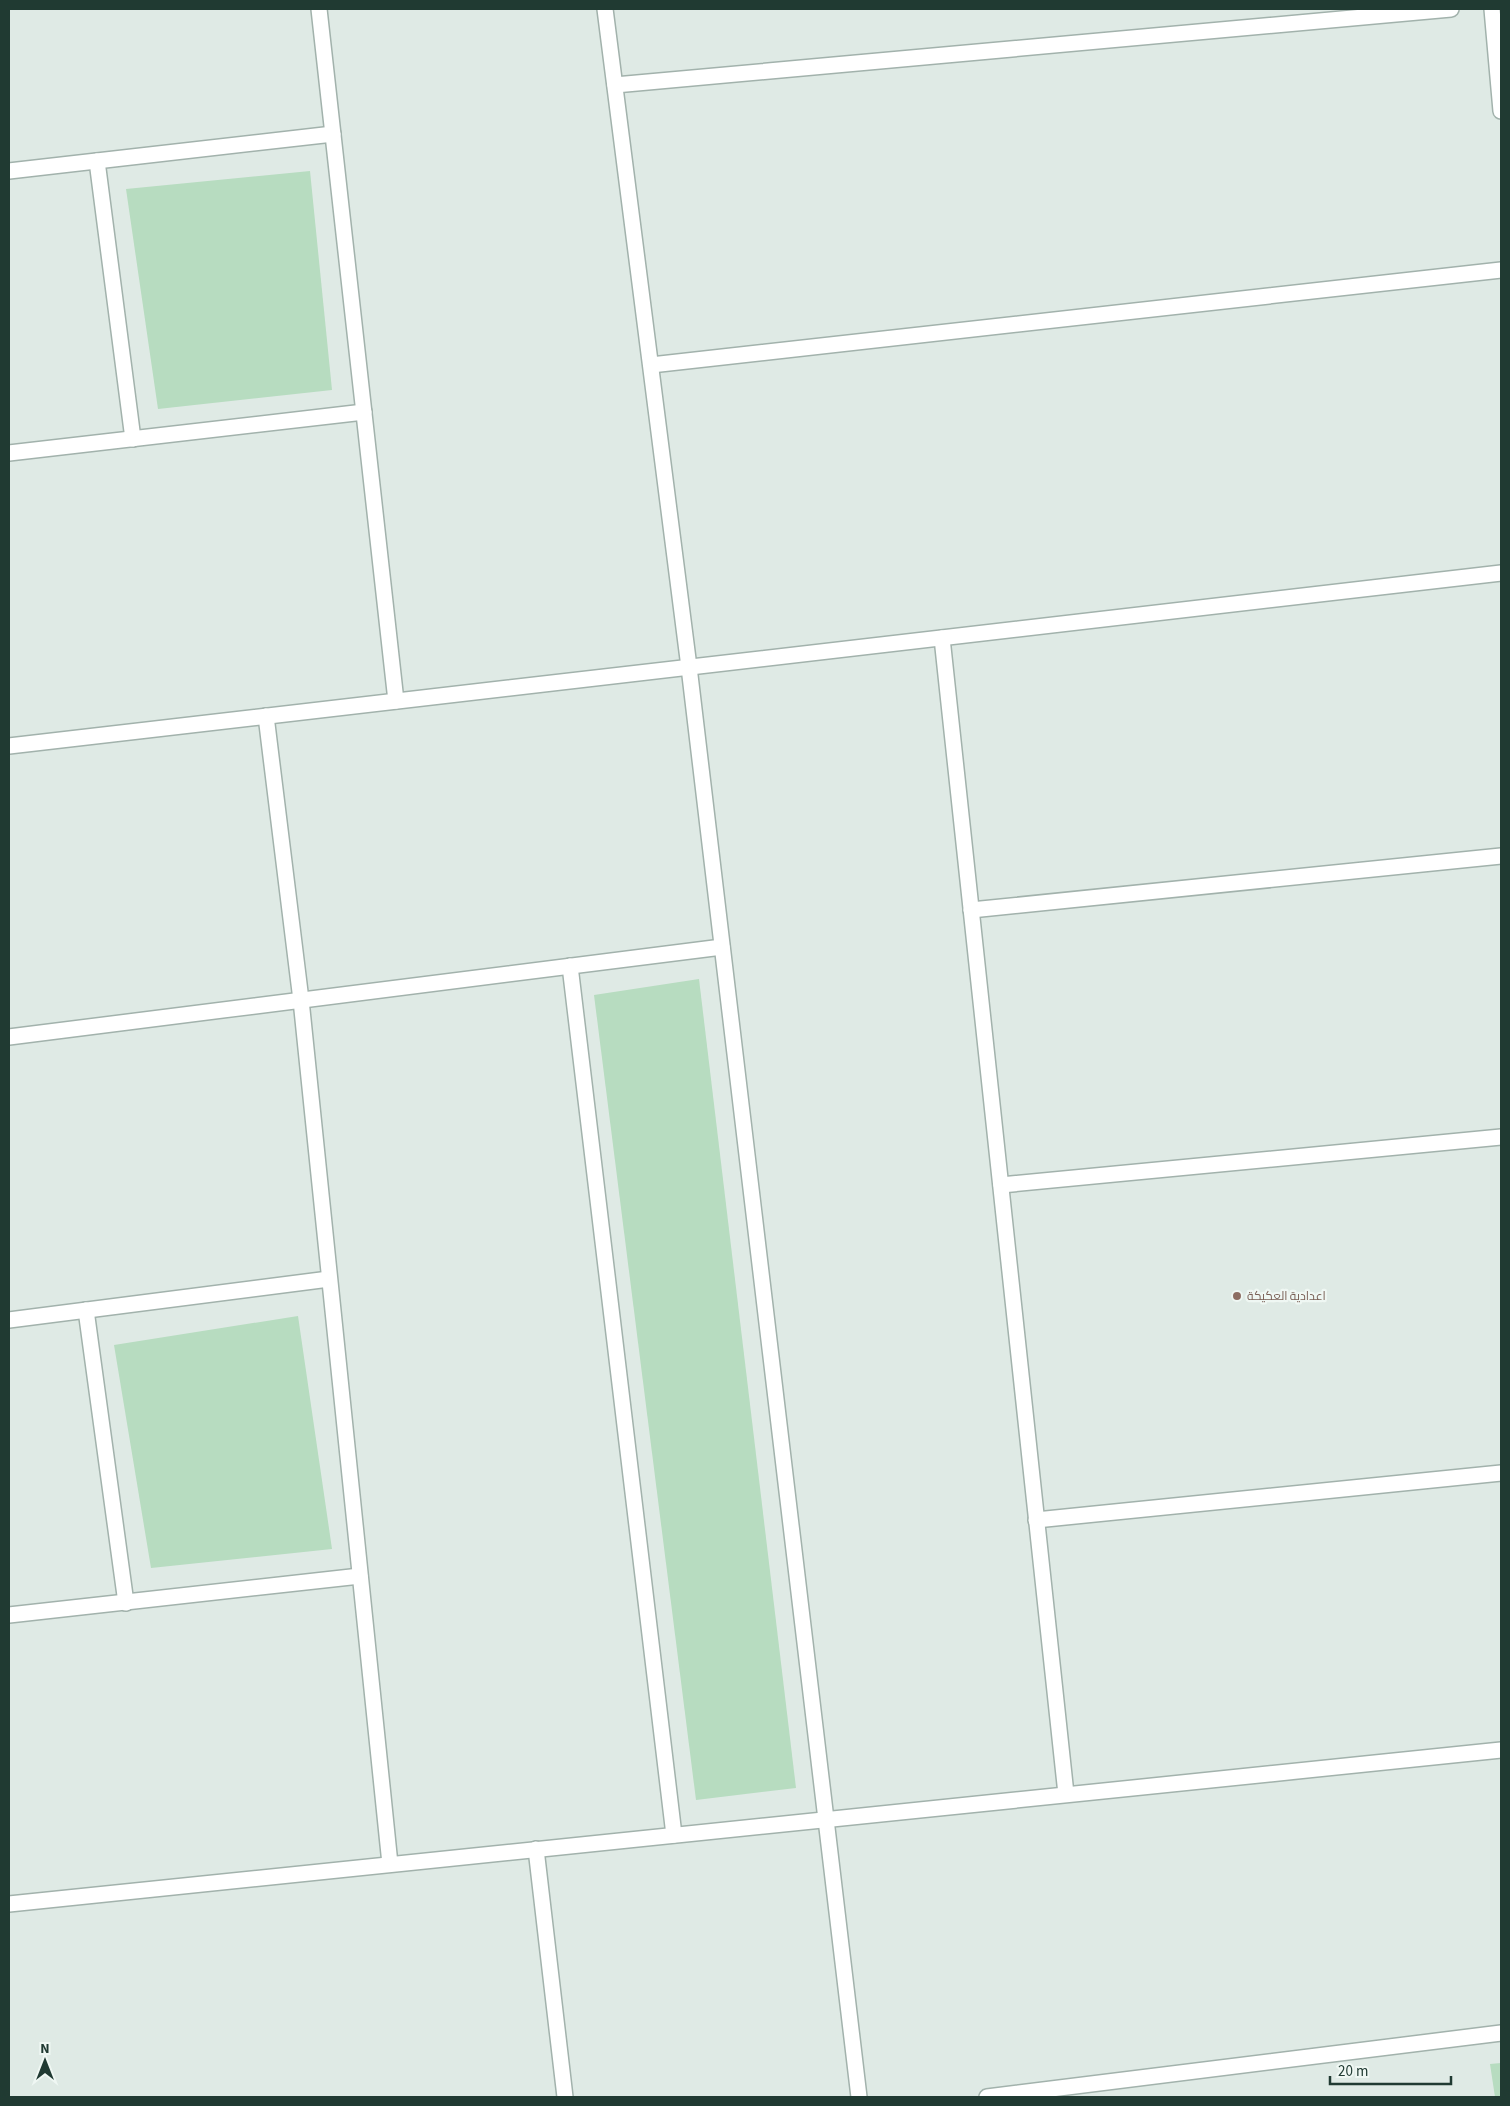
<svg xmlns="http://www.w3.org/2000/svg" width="1510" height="2106" font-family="'Source Sans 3',Cairo,sans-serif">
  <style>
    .green { fill: #b7dcc0 }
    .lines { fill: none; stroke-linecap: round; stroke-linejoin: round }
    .street-casing { stroke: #a2b2ac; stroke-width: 18 }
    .street { stroke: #fff; stroke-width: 15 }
    .education-dot { fill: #8d6e63; stroke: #eff7f3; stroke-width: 2 }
    .labels { text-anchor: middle; stroke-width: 4.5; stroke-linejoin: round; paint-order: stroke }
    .education-label { font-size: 12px; fill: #785e54; stroke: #eff7f3; text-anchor: start }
  </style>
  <rect width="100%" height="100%" fill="#dfeae5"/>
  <g class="green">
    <polygon points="310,171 332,390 158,409 126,189"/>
    <polygon points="699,979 796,1788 696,1800 594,995"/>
    <polygon points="298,1316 332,1549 151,1568 114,1345"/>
    <polygon points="1501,2063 1501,2097 1495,2097 1490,2064"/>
  </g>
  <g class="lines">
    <defs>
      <g id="street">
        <polyline points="319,9 396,701"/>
        <polyline points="605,9 689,667 859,2097"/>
        <polyline points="1492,9 1501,111"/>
        <polyline points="615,85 1451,9"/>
        <polyline points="97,161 133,439"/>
        <polyline points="9,171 333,134"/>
        <polyline points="651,365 1501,270"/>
        <polyline points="9,453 364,412"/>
        <polyline points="942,638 1066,1794"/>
        <polyline points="266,716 301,1000 390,1864"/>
        <polyline points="9,746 1501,573"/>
        <polyline points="971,910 1501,856"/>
        <polyline points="570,966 674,1835"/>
        <polyline points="9,1037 722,947"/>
        <polyline points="1001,1185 1501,1137"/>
        <polyline points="86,1310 126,1603"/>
        <polyline points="9,1320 329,1279"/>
        <polyline points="1036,1520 1501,1473"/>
        <polyline points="9,1615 360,1576"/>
        <polyline points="536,1849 565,2097"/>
        <polyline points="9,1904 1501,1750"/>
        <polyline points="987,2097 1501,2033"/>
      </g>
    </defs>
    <use href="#street" class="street-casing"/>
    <use href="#street" class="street"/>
  </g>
  <circle class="education-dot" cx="1237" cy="1296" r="5"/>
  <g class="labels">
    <g class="education-label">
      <text x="1247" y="1300">اعدادية العكيكة</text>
    </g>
  </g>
  <rect width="1510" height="2106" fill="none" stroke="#203a32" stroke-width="20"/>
  <g transform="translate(45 2061)" stroke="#eff7f3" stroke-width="4" paint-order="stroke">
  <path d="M0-4L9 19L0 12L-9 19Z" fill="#203a32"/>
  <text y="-8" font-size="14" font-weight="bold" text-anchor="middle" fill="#203a32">N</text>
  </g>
  <path d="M1330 2076v8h121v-8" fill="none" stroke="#203a32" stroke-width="2.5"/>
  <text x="1338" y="2076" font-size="15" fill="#203a32" stroke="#eff7f3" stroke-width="4" paint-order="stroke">20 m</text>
</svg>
